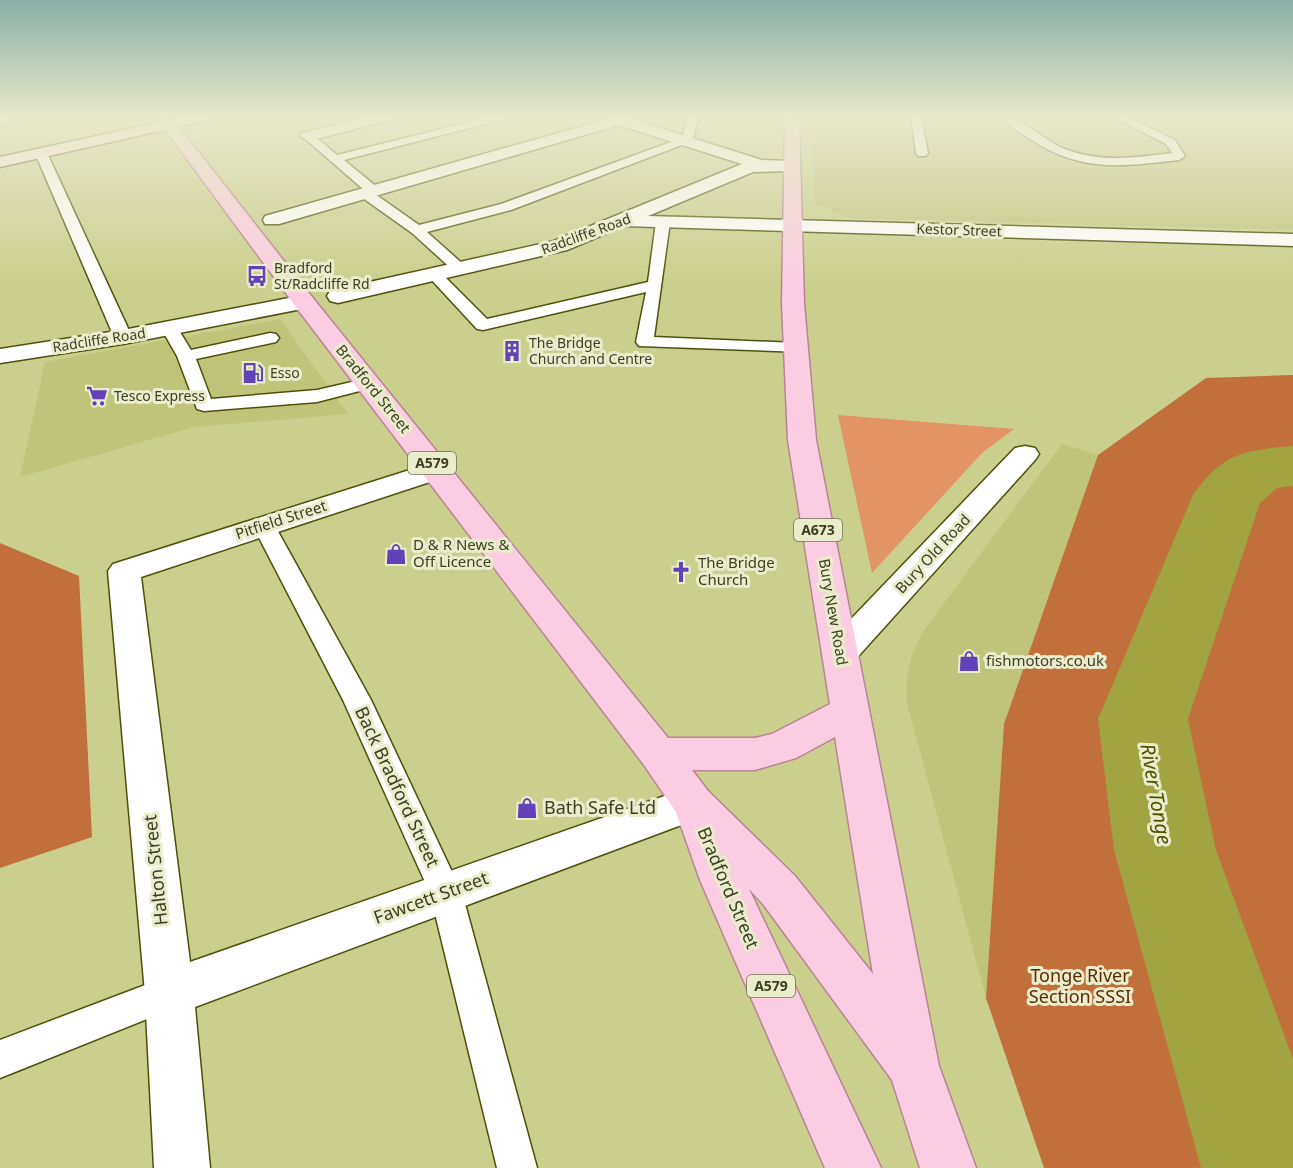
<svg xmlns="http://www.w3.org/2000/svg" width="1293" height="1168" font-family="'Noto Sans',sans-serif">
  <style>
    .built { fill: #c0c47a }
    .green { fill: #e29465 }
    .forest { fill: #c16f3b }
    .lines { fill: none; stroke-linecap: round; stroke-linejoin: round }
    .river { fill: #a1a440; fill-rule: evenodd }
    .service-casing { stroke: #4e5009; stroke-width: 3 }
    .minor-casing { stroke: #4e5009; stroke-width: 3 }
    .secondary-casing { stroke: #4e5009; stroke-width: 3 }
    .primary-casing { stroke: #b88592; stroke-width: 3 }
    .service { fill: #fff; fill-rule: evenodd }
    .minor { fill: #fff; fill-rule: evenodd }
    .secondary { fill: #fee6f0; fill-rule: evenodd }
    .primary { fill: #fccde2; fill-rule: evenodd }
    .labels { text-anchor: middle; stroke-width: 6; stroke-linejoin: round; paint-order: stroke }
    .far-street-label { font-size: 14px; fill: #3d3e23; stroke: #eaedcc }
    .far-poi-label { font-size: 14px; fill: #3d3e23; stroke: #eaedcc; text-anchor: start }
    .shield { fill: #eaedcc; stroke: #717256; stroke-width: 1.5 }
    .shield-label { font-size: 14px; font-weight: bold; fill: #3d3e23 }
    .street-label { font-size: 15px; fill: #3d3e23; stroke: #eaedcc }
    .poi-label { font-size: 15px; fill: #3d3e23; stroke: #eaedcc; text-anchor: start }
    .near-street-label { font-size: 18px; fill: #3d3e23; stroke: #eaedcc }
    .near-poi-label { font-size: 18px; fill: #3d3e23; stroke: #eaedcc; text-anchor: start }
    .near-park-label { font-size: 18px; fill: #602a00; stroke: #eaedcc }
    .near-water-label { font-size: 20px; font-style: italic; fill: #505202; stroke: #eaedcc }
  </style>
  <rect width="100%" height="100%" fill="#cbcf8d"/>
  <g class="built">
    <polygon points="879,117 994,121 992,117 1293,117 1293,230 851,218 815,204 812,118"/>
    <polygon points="280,319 348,414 194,427 20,477 45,362"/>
    <polygon points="1062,444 1098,455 1004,724 986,998 907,703 907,675 913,652 924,630"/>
  </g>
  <polygon class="green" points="838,415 1014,429 982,453 872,573"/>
  <g class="forest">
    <polygon points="1293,375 1293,1168 1044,1168 986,998 1004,724 1098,455 1206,378"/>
    <polygon points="0,543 79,576 92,837 0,868"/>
  </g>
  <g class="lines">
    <path class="river" d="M1293,446V486L1277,488L1260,503L1188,719L1216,850L1293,1059V1168H1201L1114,850L1098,719L1193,495C1222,453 1245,450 1293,446Z"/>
    <defs>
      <g id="service">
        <polygon points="4,117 18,117 0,125 0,118"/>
        <polygon points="489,117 506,117 505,119 344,160 378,188 379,191 375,194 419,225 501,204 679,139 683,135 688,117 698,117 694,136 687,143 511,210 427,232 465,266 468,269 460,274 455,272 412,233 360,196 359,193 363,189 302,136 308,133 312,134 337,155"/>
        <polygon points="911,117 921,117 928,153 926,156 918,156 916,153"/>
        <path d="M1002,117C1021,117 1043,139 1062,148C1099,163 1133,158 1172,153L1166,144L1114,117H1127L1175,140L1185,156L1179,160C1125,166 1084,173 1035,142C1023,135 1010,127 1002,117Z"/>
        <polygon points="41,149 47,153 132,337 129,341 117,341 114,337 35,153"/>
        <polygon points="663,218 670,222 654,337 796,343 802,344 805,348 802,352 639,346 636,342 646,292 483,330 477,329 427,275 430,272 440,272 487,319 648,282 656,222"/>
        <polygon points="169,323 175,324 191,350 270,333 276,334 279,338 276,342 196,359 211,399 317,390 369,378 375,379 378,383 375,387 317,402 204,411 197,409 177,356 161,328"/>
        <polygon points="264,519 272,521 275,526 371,700 462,893 537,1168 497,1168 430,893 343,700 253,526 256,521"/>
        <polygon points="169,976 182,981 187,993 182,1005 0,1078 0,1040"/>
      </g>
      <g id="minor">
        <polygon points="368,117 393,117 391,120 308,141 300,136 302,133"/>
        <polygon points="603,117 625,117 762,160 792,161 800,166 792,171 753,172 648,216 1293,234 1293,246 624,226 567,250 338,303 330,301 327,296 330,291 338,289 554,241 742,164 619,125 279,224 265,224 263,220 265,216 604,120"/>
        <polygon points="304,295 312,297 315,302 312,307 123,344 0,363 0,349 123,330"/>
        <polygon points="1025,446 1035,448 1039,454 1035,460 853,662 840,666 827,662 822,653 827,644 1015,448"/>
        <polygon points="438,461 448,464 452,470 448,476 141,577 190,962 693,786 708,791 714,803 708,815 195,1007 210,1168 154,1168 145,993 108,571 113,564"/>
      </g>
      <polygon id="secondary" points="184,117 211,117 204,121 0,167 0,157"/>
      <path id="primary" d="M156,117H171L312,297L668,738H755L772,734L830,704L788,440L782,304L785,117H799L804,304L816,440L939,1066L976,1168H920L892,1080L763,904L749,889L881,1168H825L700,880L676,812L644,765L296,307ZM835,737L873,974L795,876L708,791L692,770H755L796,758Z"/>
    </defs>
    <use href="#service" class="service-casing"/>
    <use href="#minor" class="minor-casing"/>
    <use href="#secondary" class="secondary-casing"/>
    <use href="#primary" class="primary-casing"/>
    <use href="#service" class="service"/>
    <use href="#minor" class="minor"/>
    <use href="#secondary" class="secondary"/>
    <use href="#primary" class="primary"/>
  </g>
  <linearGradient id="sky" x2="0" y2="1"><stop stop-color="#8baea5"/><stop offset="0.42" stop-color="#e8e9cc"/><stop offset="1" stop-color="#e8e9cc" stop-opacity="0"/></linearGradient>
  <rect width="1293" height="280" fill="url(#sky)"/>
  <defs>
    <symbol id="bus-bare" viewBox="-9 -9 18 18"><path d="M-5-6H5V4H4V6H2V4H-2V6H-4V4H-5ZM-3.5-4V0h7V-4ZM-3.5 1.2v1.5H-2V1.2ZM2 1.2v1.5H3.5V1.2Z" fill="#6341b9" stroke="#eaedcc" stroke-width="2.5" paint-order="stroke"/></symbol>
    <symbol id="building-bare" viewBox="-9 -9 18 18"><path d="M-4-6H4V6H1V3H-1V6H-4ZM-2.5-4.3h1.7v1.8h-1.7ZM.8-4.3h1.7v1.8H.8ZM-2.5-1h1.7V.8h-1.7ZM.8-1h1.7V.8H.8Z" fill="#6341b9" stroke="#eaedcc" stroke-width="2.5" paint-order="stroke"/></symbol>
    <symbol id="fuel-bare" viewBox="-9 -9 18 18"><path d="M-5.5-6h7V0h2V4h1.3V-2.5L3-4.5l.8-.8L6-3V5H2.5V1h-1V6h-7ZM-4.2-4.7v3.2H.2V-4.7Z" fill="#6341b9" stroke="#eaedcc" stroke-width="2.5" paint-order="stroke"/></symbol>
    <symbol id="supermarket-bare" viewBox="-9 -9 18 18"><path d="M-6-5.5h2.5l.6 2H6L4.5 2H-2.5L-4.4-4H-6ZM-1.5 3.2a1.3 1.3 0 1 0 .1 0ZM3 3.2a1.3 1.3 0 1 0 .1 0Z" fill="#6341b9" stroke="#eaedcc" stroke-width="2.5" paint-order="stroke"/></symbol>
    <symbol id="shop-bare" viewBox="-9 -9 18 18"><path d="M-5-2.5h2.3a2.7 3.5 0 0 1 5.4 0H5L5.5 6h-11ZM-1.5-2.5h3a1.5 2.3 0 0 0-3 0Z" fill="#6341b9" stroke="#eaedcc" stroke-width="2.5" paint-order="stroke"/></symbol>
    <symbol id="church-bare" viewBox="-9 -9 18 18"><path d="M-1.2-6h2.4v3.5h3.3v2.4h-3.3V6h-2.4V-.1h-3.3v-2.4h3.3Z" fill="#6341b9" stroke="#eaedcc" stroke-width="2.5" paint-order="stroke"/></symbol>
  </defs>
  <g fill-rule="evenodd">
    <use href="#bus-bare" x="242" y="261" width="30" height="30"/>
    <use href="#building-bare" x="497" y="336" width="30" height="30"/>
    <use href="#fuel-bare" x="238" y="358" width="30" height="30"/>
    <use href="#supermarket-bare" x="82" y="381" width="30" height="30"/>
    <use href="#shop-bare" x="381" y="539" width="30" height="30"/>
    <use href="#church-bare" x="666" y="557" width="30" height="30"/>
    <use href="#shop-bare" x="954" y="646" width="30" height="30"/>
    <use href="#shop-bare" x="512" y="793" width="30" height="30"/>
  </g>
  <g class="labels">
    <g class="far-street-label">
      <text transform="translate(959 230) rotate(2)" y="5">Kestor Street</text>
      <text transform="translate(586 234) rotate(-20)" y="5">Radcliffe Road</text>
      <text transform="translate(99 340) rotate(-9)" y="5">Radcliffe Road</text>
    </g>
    <g class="far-poi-label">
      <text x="274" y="273">Bradford<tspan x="274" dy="16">St/Radcliffe Rd</tspan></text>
      <text x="529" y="348">The Bridge<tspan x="529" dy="16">Church and Centre</tspan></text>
      <text x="270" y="378">Esso</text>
      <text x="114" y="401">Tesco Express</text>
    </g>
    <g class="shield">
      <rect x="408" y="452" width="48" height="22" rx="4.5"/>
      <rect x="794" y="519" width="48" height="22" rx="4.5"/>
      <rect x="747" y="975" width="48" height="22" rx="4.5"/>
    </g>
    <g class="shield-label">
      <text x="432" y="468">A579</text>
      <text x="818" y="535">A673</text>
      <text x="771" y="991">A579</text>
    </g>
    <g class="street-label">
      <text transform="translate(373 389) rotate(51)" y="5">Bradford Street</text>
      <text transform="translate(281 520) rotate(-18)" y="5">Pitfield Street</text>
      <text transform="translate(933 554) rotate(-47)" y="5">Bury Old Road</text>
      <text transform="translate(833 612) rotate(80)" y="5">Bury New Road</text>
    </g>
    <g class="poi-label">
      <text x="413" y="550">D &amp; R News &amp;<tspan x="413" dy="17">Off Licence</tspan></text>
      <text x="698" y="568">The Bridge<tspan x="698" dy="17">Church</tspan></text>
      <text x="986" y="666">fishmotors.co.uk</text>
    </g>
    <g class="near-street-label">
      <text transform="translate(397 787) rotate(65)" y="6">Back Bradford Street</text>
      <text transform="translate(156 870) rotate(-96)" y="6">Halton Street</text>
      <text transform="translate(728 888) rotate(67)" y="6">Bradford Street</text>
      <text transform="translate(431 898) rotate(-20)" y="6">Fawcett Street</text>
    </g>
    <g class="near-poi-label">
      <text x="544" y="814">Bath Safe Ltd</text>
    </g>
    <g class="near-park-label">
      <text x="1080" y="982">Tonge River<tspan x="1080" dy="21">Section SSSI</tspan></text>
    </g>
    <g class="near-water-label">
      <text transform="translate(1156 794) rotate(80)" y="7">River Tonge</text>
    </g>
  </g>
</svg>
